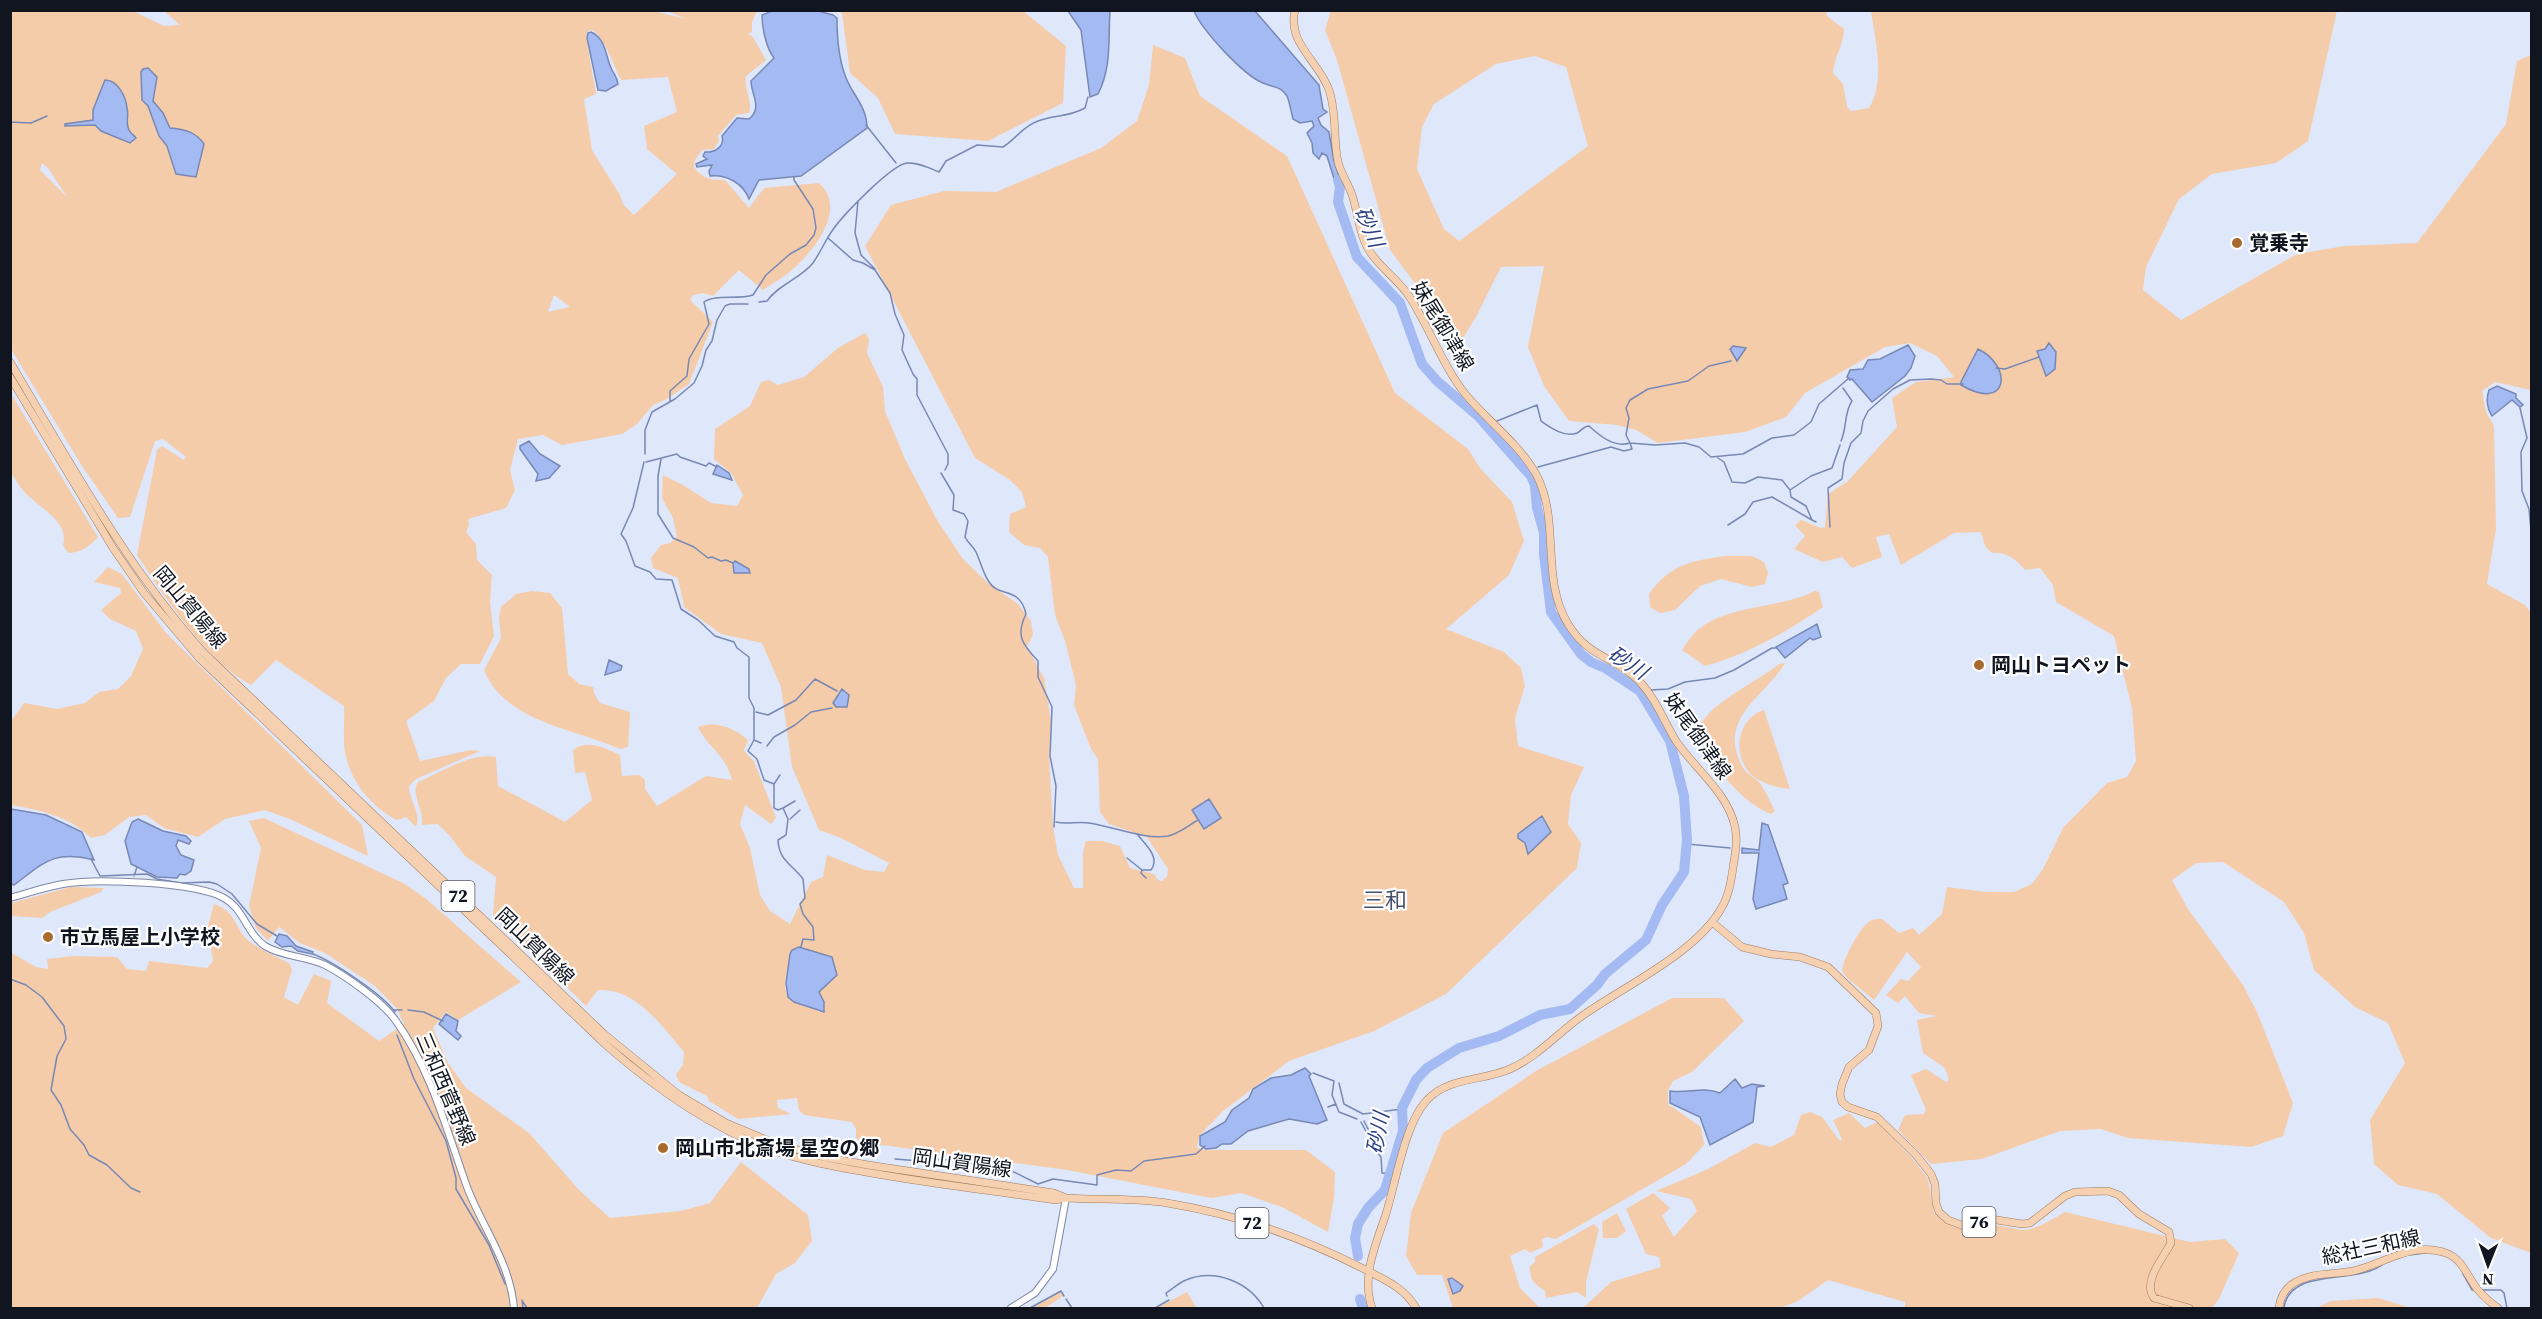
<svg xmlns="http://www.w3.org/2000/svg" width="2542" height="1319" viewBox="0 0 2542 1319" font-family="'Source Serif 4','Noto Sans JP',serif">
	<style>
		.green { fill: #f5ccaa; fill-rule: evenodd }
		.water { fill: #a4baf3; stroke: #7888b4; stroke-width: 1.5 }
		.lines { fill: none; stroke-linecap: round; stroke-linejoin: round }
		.stream { stroke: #7888b4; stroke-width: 1.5 }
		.river { stroke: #a4baf3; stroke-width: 10 }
		.secondary-casing { stroke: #7e88a5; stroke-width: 8 }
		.primary-casing { stroke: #a17c5e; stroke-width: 8 }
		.secondary { stroke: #fff; stroke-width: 6 }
		.primary { stroke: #f5d1b2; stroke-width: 7 }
		.poi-dot { fill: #a86b2f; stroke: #fff; stroke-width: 2 }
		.labels { text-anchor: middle; stroke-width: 4.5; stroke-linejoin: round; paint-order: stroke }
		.shield { fill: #fff; stroke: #585b63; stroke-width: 1.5 }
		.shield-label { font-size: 18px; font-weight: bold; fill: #111520 }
		.poi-label { font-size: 20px; font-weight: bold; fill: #111520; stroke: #fff; text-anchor: start }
		.street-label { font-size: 20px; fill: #111520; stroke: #fff }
		.water-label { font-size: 21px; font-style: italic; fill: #2e4185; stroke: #fff }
		.quarter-label { font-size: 22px; fill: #47506a; stroke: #fff }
	</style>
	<rect width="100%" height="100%" fill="#dfe7fa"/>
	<!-- green -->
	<path class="green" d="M649,10L686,19L667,11H757L752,22V32L748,34L753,37L766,60L746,76C744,92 753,100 749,113L736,115L718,136L719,141L714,149L702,150L695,160L694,167C703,179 710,180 725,180L749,208L764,188L819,183C847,208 816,249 794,268C785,277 773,283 763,290L739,270L713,296L703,293L693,295L690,300L713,322L689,384L667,399L653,405L637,424L622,434L562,445L543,435L518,439L510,470L515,490L506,508L468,519L469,525L466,532L476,544L477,560L492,575L490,602L494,636L480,664H461L446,678L434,701L406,721L420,761L471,750L480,751L416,779L409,786C409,801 422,813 416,827L406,817L397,820C373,808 353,785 346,757C342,742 345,722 344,706L276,660L251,685C207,662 164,596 137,555L157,450L162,446L184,460L186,457L163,439L155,441L130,517L118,518L82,466L11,349V11H133L164,26L180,25L164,11ZM593,30C606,40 613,65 621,80L668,77L677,112L644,126L647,149L677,174L634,215L623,204L620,195L592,150L584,99L596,94L586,37L588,31ZM42,163L48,168L67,197L40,170ZM554,295L569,306V307L548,312Z
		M1331,10L1826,11L1827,16L1844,29C1843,48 1835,54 1833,73L1843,84L1847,107L1851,111L1869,108C1886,81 1875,40 1871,11H2337L2308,141L2276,163L2212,174L2179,199L2146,267L2143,290L2181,320L2297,254L2344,246L2417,243L2506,124L2517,61L2531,55V390L2495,382L2482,391L2486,412L2494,426L2496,529L2487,584L2525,605L2531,613V1253L2491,1238L2437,1194L2398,1185L2374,1164L2370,1120L2405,1063L2388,1023L2355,1007L2314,970L2304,933L2284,902L2223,862L2196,863L2172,880L2188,909L2243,985L2257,1012L2293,1103L2283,1136L2251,1147L2128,1138L2101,1129L2060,1131L1982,1159L1931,1164L1898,1130L1905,1115L1924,1114L1926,1110L1911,1075L1926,1069L1946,1082L1949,1080L1945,1068L1923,1053L1917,1020L1937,1016L1919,1013L1905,996L1898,1003L1886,995L1901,979L1908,981L1921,967L1907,952L1874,1000L1847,978L1842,971C1843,959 1861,924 1872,920C1873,919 1881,919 1882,919L1899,933L1913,928L1919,935L1942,914L1947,887L1986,892H2014L2032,884L2043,869L2063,828L2107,783L2127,777L2136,761L2132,708L2114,636L2056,602L2053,585L2040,568L2025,570C2017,560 2005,551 1992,553L1985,546L1981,532L1954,533L1901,565L1889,534L1876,537L1882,557L1852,568L1842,557L1823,562L1794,549L1805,536L1795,525L1801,520L1821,528L1825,527L1828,494L1848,481L1897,427L1892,398L1916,382L1954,377L1937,356L1910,343L1885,347L1805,393L1786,417L1745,432L1658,443L1636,430L1617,425L1569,421L1544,386L1528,347L1544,266L1501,267L1476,317L1457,348L1432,313L1417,286L1390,250L1337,60L1325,30ZM1535,56L1566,67L1588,146L1459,241L1444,229L1417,169L1422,127L1434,104L1496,64Z
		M837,11H1023L1066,46L1063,103L988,141L895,134L878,98L850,73L842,13Z
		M1153,45L1185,58L1200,96L1287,156L1395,393L1468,449L1480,468L1512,502L1524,541L1509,575L1446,629L1504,652L1521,668L1525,686L1515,718L1518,746L1584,767L1571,795L1568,824L1581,843L1577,868L1446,994L1374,1031L1289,1061L1223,1111L1199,1136L1197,1148L1209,1150H1306L1335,1172L1334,1197L1328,1232L1282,1207L1241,1193L1211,1198L1067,1170L867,1143L856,1138V1129L852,1122L804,1115L799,1110L797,1098L777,1100L778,1108L791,1114L738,1119L709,1101L707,1096L679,1082L676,1074L683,1065L684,1052C661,1025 636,988 598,990L586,1006L493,915L496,877L465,856L450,836L438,824L422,825C424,808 410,795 418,782C440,773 471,752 496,757L498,786L565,822L592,800L585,772L575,773L573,750C589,739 604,748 620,755L622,776L640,775L645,780V789L657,806L706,776L732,780C723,750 710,751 698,727C715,720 735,728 748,740L744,751L754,761L776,818L771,824L745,805L740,824L750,848L760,895L770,911L790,924L811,882L823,877L827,855L865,870L884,872L889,863L841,838L819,830L792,767L781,687L762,643L721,634L684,607L678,578L653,568L651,558L661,545L670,543L677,537L673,518L662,498L663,475L683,485L711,503L737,506L743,495L731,473L714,459L715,429L750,406L761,382L769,380L778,385L804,377L838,348L865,333L869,339L867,353L883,387L885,411L905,459L937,520L963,559L989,584L1018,604L1031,621L1033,635L1027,647L1044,678L1051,722L1049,756L1053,827L1058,855L1074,888H1083V852L1086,841H1102L1120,846L1130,868L1154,874L1158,880L1162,881L1167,876L1168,869L1147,837L1109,824L1100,812L1098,759L1091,749L1074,705L1076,685L1065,641L1055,615L1048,557L1040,548L1024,545L1009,532L1010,514L1026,507L1022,492L1010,480L975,458L865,246L891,205L944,191L996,192L1101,148L1137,121L1149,85ZM1542,816L1551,832L1530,853L1527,852L1526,843L1518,834ZM794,949L837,975L819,990L825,1009L820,1012C813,1008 794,1004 790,999C779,989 789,961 794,949Z
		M10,392L98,537C89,547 82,552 68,553L63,545C69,524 45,511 31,498C24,493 18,484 13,476C7,468 10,406 10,392Z
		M1724,556H1752L1764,562L1768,573L1765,584L1752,587L1721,579L1700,586L1675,610L1660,613L1650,607L1649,594C1670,565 1690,561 1724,556Z
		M108,567L122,574L166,633L362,825L368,856L292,820L265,810L225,819L198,837L164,828L146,815L129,817L105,835L91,838C69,816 40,810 11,805V721L24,703L57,709L85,703L99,692L118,689L131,676L143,649L136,631L110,619L101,610L121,593L120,588L94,582Z
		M532,591L550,593L562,608L568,674L579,684L593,687L594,693L600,703L630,712L628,747L620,749C574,728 506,723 484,670L501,638L499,618L501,607L516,594Z
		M1815,591L1819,592L1823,607C1786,632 1749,654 1705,666L1682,650C1687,643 1693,633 1700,628C1732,604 1779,609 1815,591Z
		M1785,663C1764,698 1717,717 1742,766C1746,774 1753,776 1759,782C1765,789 1770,802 1775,811L1771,814C1738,801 1713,763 1695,734C1709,701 1752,686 1779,664Z
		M1764,710L1790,789C1778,788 1757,783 1748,771C1732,750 1739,718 1764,710Z
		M264,818L403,883L425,898L521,982L458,1020L446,1012L433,1028L448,1063L466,1088L529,1133L580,1191L610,1218L681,1211L710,1203L741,1162L808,1215L812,1241L795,1263L776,1274L757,1308H11L10,952L36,967L48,969L47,959L74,956L117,957L127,969L146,971L149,961L207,968L213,961L208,926L214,904C237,912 234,928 249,941C260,950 277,956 290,964L292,970L284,997L298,1005L314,974L331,981L327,1003L379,1041L404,1024L397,1009L375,986L325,953L300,943L279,927L268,941L256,928L249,906L261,848L249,821Z
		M71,887L104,888L101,892L50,912L42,918L11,916V903Z
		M1672,998H1724L1744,1021L1692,1072L1673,1081L1668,1090V1104L1701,1127L1704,1145L1686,1164L1556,1239L1546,1237L1542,1240L1543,1247L1530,1253L1525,1249L1510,1256L1520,1288L1540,1308H1453L1442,1275H1417L1406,1256L1411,1213L1443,1133L1536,1071Z
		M1810,1112L1822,1117L1840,1141L1842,1139L1833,1120L1849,1113L1865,1128L1877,1122L1912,1158L1928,1179L1934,1213C1962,1237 1958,1226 1989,1225C2000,1224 2011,1229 2022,1230C2037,1230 2052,1219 2065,1212L2190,1242L2225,1239L2239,1253L2219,1299L2212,1308H1905V1302L1828,1280L1798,1301L1780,1308H1583L1611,1282L1661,1267L1659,1257L1646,1254L1626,1209L1653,1193L1670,1208L1662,1216L1674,1237L1697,1211L1691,1199L1656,1191L1708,1169L1755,1143L1771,1147L1794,1135L1801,1115Z
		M1617,1213L1626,1231L1617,1238H1603L1602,1222Z
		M1594,1224L1599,1229L1586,1282V1298L1577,1292L1546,1298L1545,1291C1534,1284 1529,1279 1530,1266L1535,1262V1257Z
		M1060,1292L1063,1296L1045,1308H1032Z
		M1187,1292L1196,1307L1157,1308Z
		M2378,1298L2411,1308H2316L2331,1301Z"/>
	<!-- water -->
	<path class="water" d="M818,11L833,15L837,18C837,35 839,59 845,75C851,94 867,105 867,128L801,176L759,180L749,199C743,183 726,174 710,176L709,171L712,165L697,167L696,164L707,159L703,156L705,152C715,153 725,146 722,136L737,118L749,119C763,108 751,94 751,81L774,58C766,48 762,27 762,15L772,11Z
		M1068,11H1110C1108,40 1112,66 1098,94L1090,97L1081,30Z
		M1194,11H1255L1319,85L1323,109L1327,112L1318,118L1321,125L1329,132L1334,161L1343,188L1340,198L1327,156L1322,153L1319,159L1313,153L1312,143L1307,133L1314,126L1312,121L1300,123L1293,119C1291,112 1290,103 1287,96C1281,86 1272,87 1263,83C1243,75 1202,30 1194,11Z
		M591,32C607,39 605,57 612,70C615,76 617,77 618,84L606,91L598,90L587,38L588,33Z
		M148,68L157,77L153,101L163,113L170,128C184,129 196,132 204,144L196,177L176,174L167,146L159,136L148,106L142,100L141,72L143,69Z
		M105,80C118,80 126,97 127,108C129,115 126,121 128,127C129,133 133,134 136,138L130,143L101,131L95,125L65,126V124L93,120V110Z
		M2049,343L2056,352L2055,369L2046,376L2037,351L2045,349Z
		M1908,345L1915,356L1911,368L1905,376L1872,402L1852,379L1850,380L1847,377L1850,370L1863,369L1868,360L1880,359Z
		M1733,346L1746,348L1737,361L1730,349Z
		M1978,349C2013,366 2009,413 1961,385V382Z
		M2497,386L2516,394V398L2523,405L2520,407L2512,400L2492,416C2487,408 2486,399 2489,390Z
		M529,441L540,454L560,466L549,478L536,481L538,474L520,449V446Z
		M717,465L729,473L732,480L713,474Z
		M735,561L749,569L750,573H734L733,563Z
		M1817,624L1821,637L1813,640L1810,638L1785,658L1776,647Z
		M609,660L622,666L621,670L605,675Z
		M842,689L849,695L847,707H836L833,703Z
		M1209,799L1221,818L1204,829L1192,810Z
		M11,809L46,815L82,832L94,860C53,850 45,862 14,885L11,884Z
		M1542,816L1551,832L1528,854L1525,843L1518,838V834Z
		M138,819L163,831L186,836L191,841L189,844L178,840L176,846L181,855L194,860L191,871L185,875L180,874L177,878L157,877L131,864L125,841L132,822Z
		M1762,823L1768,825L1788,883L1783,885L1787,899L1756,909L1753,899L1759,853H1742V848L1759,850Z
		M279,934L287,936L296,946L313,952L312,954L298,951L291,946L282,947L275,942Z
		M799,947L832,957L837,975L819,992L824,1002V1012L794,1002L788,997L786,983L790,954L792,950Z
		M446,1014L458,1021L456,1031L461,1036L458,1040L439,1024Z
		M1305,1068L1311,1074L1309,1076L1327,1120L1317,1124L1289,1119L1248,1131L1231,1144H1222L1216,1148L1206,1149L1200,1145V1136L1225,1122L1232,1110L1249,1098L1253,1089L1271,1078L1291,1075Z
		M1735,1079L1742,1088L1752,1084L1765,1086L1757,1087L1753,1122L1710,1145L1700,1117L1670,1103V1091C1688,1094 1702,1086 1720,1093Z
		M1452,1278L1463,1286L1460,1291L1453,1294L1448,1279Z"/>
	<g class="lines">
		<!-- stream -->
		<path class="stream" d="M10,122L31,123L47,116
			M866,125L896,163
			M858,201L855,233L861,255L875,269
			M828,238L853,260L863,263L875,270L890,293L895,314L904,335L902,350L913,374L917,379V395L948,454V464L945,470
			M759,302L767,301C779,284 800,279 813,263C820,253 825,241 832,231C842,216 891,165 907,163C918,162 929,168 939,172L946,161L977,145L1003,147C1016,139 1023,126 1038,121C1055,115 1069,117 1085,108L1088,97
			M1996,368L2005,369L2039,357
			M670,401V391L687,376L689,359L709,324L704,302C715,294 738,300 753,295L766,275L790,254L806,245L814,235L816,228L813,209L794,180V177
			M2520,408L2527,438L2521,452L2522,491L2529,509L2532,542
			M1497,421L1537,405L1541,421C1551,428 1565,438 1577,433C1583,430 1583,426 1589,426C1600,436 1614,448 1630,443L1626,435L1629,418L1626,408L1630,400L1648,389L1688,381L1709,366L1731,361
			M1486,425L1488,424
			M1841,441C1847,428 1844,412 1852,401L1843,388
			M645,454V430L652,412L675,399L694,383L702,366L706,350L712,341L717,320L725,306L730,304H748
			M1718,458L1724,462L1732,482L1745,483L1758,477L1782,480L1790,490L1811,476L1832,468L1840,445
			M661,459L658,476V514L673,538L694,547L708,558L712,557L721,561L726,560L733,563
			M644,462L633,508L621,534L626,541L635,566L650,572L656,579L672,580L681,609L698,620L715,636L734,642L737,648L749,657V698L754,708V740L748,751L757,759L764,780L774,784V808L778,810L783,808L788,819L786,835L778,840C779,861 792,864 803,879L805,898L800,904L803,914L813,927L814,940L803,939L801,947
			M646,462L677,454L680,457L706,466L709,463L717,467
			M1538,467L1611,447L1624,451L1632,449L1630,443L1655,445L1685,443L1699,447L1711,457L1743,454L1772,438L1794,435L1811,422L1819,404L1849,378
			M1527,471L1529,470
			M941,473L954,495L953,510L964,514L968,521L965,537C968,543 973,546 976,552C981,563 983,573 989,582C999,598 1020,586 1026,614C1015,636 1023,645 1038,661V677L1052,707L1050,756L1056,786L1054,827
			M1790,490L1791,497L1806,506L1812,520L1816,522
			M1728,525L1745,514L1753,502L1772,497L1812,520
			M1830,527L1828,488L1842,479L1844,463L1851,443L1861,433L1863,421L1868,411L1893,389L1910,380L1931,379L1941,380L1947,384H1963
			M1651,690L1668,689L1685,682L1715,678L1734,670L1772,648H1777
			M1640,691H1642
			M756,712L768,715L796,700L815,679L837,691
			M754,740L761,743
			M767,746L774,737L795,725L811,712L832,708
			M774,784L780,775
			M783,808L795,801
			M790,819L800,810
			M1056,822C1067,825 1077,821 1089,823C1111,826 1145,840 1168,836C1178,834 1189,825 1198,820
			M1687,844L1730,848
			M1127,858L1142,870H1151C1161,857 1144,843 1137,834
			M91,859L100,876L147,874L157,879L181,883L209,882L217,884L232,894L257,924L277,936
			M1142,870L1141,873L1146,878
			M134,876L137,867
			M313,954C334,962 383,995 395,1012
			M10,979L26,985L42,997L64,1026L66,1039L57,1056L51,1090L61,1105L70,1129L84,1145L89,1155L107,1165L131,1188L140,1192
			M394,1010H402
			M408,1010L424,1012L443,1021
			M397,1035L414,1079L446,1141L456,1178V1189L489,1245L505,1284
			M1313,1073L1334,1081
			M1334,1081L1332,1095L1339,1112L1357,1119
			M1339,1083L1344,1104L1363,1114L1402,1109
			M1328,1107L1336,1104
			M1364,1121L1372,1137L1370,1139
			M1361,1122L1370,1139V1144L1381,1157L1382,1173L1391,1174
			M895,1159L932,1162L940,1159L1008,1169L1038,1184L1053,1179L1097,1185V1175L1116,1170L1131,1171L1144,1161L1196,1154L1205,1146
			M2409,1255L2425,1253
			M2463,1274L2472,1290H2475
			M2483,1290H2501L2504,1293L2507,1308
			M1167,1296L1166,1293C1172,1289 1179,1283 1186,1280C1215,1268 1249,1282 1264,1308
			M1066,1299L1072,1308
			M522,1300L523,1308
			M523,1302L527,1308
			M1030,1308L1061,1291L1064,1296
			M1155,1308L1169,1300
			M1361,1308L1362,1307
			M2284,1308C2289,1267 2355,1285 2382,1265"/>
		<!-- river -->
		<path class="river" d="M1338,180L1340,187L1338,202L1357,257L1400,303L1422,364L1437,381L1478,416L1531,476L1535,485L1537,508L1544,533V554L1551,612L1581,654L1591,662L1607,669L1640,691L1670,741L1684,796L1687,840L1684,872L1662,905L1646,940L1605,974L1597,985L1570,1009L1540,1015L1499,1036L1459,1048L1427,1068L1416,1080L1402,1108L1403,1131L1385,1190L1368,1208L1358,1224L1355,1238L1358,1256
			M1360,1299L1363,1308"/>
		<defs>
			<path id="secondary" d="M10,898C28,893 45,887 63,884C96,878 196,882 224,898C244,909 247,934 265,946C283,957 306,956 325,965C346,976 383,1002 396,1021C431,1070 447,1131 467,1187C483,1229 510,1262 514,1308
				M1011,1308L1035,1293L1053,1269L1066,1198"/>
			<path id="primary" d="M1295,10C1287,44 1319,61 1329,90C1337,113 1333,138 1338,162C1341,173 1347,182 1351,192C1358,210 1358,230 1367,247C1377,266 1397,278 1409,296C1430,328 1442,365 1466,395C1488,421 1519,444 1536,474C1561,520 1540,578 1568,624C1590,659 1612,655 1637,679C1654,695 1664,721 1676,741C1695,769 1728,793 1735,827C1738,841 1735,854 1733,868C1731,881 1729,895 1722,907C1697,953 1624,986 1582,1016C1558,1033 1537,1057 1510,1069C1483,1081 1448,1077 1427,1100C1405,1123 1396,1182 1386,1214C1376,1244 1361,1276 1372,1308
				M10,362C70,462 125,565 204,653L604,1034L679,1095L726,1123L774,1143L824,1157L868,1165L1054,1193L1066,1198
				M10,377L113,548L144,593L199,658L606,1045C655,1088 708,1126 769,1149C808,1163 849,1169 889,1176C944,1185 1000,1192 1055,1200L1066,1198C1100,1200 1134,1198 1167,1203C1235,1214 1301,1237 1362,1268C1383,1279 1404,1287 1416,1308
				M1712,922L1742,947L1771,954L1800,957L1828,967L1876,1013L1878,1026L1869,1050L1849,1067L1842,1084L1840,1094L1842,1102L1848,1107L1877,1117L1916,1155L1931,1174L1935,1184L1936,1203L1939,1212L1948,1220L1964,1226L1991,1219L2022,1224L2030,1223L2065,1196L2075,1192L2108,1191L2119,1195L2139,1214L2169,1232L2171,1243C2163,1258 2142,1282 2154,1298L2189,1308
				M2279,1308C2280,1299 2283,1291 2291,1285C2308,1272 2333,1275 2353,1271C2384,1264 2412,1241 2446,1253C2463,1259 2467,1277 2478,1290C2484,1297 2491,1303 2498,1308"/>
		</defs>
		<!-- secondary casing -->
		<use href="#secondary" class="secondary-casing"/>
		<!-- primary casing -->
		<use href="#primary" class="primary-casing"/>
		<!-- secondary -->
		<use href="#secondary" class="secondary"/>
		<!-- primary -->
		<use href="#primary" class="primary"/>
	</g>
	<!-- markers -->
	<g class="poi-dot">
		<circle cx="2237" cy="243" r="6"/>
		<circle cx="1979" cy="665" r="6"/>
		<circle cx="48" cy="937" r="6"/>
		<circle cx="663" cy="1148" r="6"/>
	</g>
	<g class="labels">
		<!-- shield labels -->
		<g class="shield">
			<rect x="441.5" y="881" width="33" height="30" rx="4.5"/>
			<rect x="1962.5" y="1207" width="33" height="30" rx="4.5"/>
			<rect x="1235.5" y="1208" width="33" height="30" rx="4.5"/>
		</g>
		<g class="shield-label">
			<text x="458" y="902">72</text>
			<text x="1979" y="1228">76</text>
			<text x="1252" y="1229">72</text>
		</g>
		<!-- poi labels -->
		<g class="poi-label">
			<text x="2249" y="250">覚乗寺</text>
			<text x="1991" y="672">岡山トヨペット</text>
			<text x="60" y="944">市立馬屋上小学校</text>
			<text x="675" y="1155">岡山市北斎場 星空の郷</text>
		</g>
		<!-- street labels -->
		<g class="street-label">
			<text transform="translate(1443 326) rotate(59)" y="7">妹尾御津線</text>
			<text transform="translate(190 607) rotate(50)" y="7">岡山賀陽線</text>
			<text transform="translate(1698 736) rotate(55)" y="7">妹尾御津線</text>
			<text transform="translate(535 946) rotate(44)" y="7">岡山賀陽線</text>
			<text transform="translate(446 1089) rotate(67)" y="7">三和西菅野線</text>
			<text transform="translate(962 1163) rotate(8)" y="7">岡山賀陽線</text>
			<text transform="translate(2371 1247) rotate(-12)" y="7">総社三和線</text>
		</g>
		<!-- water labels -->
		<g class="water-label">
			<text transform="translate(1369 227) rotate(67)" y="7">砂川</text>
			<text transform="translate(1628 663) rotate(33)" y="7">砂川</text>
			<text transform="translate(1378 1133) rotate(-80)" y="7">砂川</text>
		</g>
		<!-- quarter labels -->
		<g class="quarter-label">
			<text x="1385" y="908">三和</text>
		</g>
	</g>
	<!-- border -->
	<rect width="2542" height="1319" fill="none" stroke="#111520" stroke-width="24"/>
	<!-- north arrow -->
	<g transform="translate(2488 1265) rotate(181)" stroke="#ffffff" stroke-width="4.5" paint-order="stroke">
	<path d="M0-4.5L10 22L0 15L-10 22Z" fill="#111520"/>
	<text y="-9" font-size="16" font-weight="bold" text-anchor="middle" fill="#111520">N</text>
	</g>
</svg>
